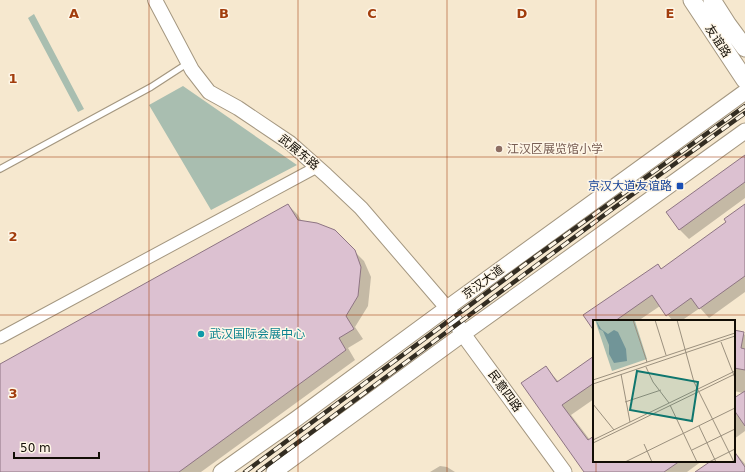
<svg xmlns="http://www.w3.org/2000/svg" width="745" height="472" viewBox="0 0 745 472" font-family="'DejaVu Sans','Noto Sans SC',sans-serif">
	<style>
		.green { fill: #a9beb0 }
		.shadow { fill: #0003 }
		.building { fill: #dcc1d1; stroke: #8e7583 }
		.lines { fill: none; stroke-linecap: round; stroke-linejoin: round }
		.service-casing { stroke: #a49780; stroke-width: 8 }
		.minor-casing { stroke: #a49780; stroke-width: 13 }
		.tertiary-casing { stroke: #a49780; stroke-width: 16 }
		.secondary-casing { stroke: #a49780; stroke-width: 17 }
		.primary-casing { stroke: #a49780; stroke-width: 19 }
		.service { stroke: #fff; stroke-width: 5.5 }
		.minor { stroke: #fff; stroke-width: 11 }
		.tertiary { stroke: #fff; stroke-width: 14 }
		.secondary { stroke: #fff; stroke-width: 15 }
		.primary { stroke: #fff; stroke-width: 17 }
		.rail-casing { stroke: #332d22; stroke-width: 4.5 }
		.rail { stroke: #fef6e7; stroke-width: 3; stroke-dasharray: 9; stroke-linecap: butt }
		.grid { fill: none; stroke: #a23d0d; stroke-width: 1; stroke-opacity: 0.55 }
		.education-dot { fill: #8d6e63; stroke: #fef6e7; stroke-width: 1.5 }
		.transit-dot { fill: #1a4fb4; stroke: #fef6e7; stroke-width: 1.5 }
		.culture-dot { fill: #0f9aa8; stroke: #fef6e7; stroke-width: 1.5 }
		.labels { text-anchor: middle; stroke-width: 3; stroke-linejoin: round; paint-order: stroke }
		.street-label { font-size: 12px; fill: #120d05; stroke: #fef6e7 }
		.education-label { font-size: 12px; fill: #785e54; stroke: #fef6e7; text-anchor: start }
		.transit-label { font-size: 12px; fill: #164399; stroke: #fef6e7; text-anchor: end }
		.culture-label { font-size: 12px; fill: #0d838f; stroke: #fef6e7; text-anchor: start }
		.inset-road { fill: none; stroke: #9b907e; stroke-width: 1 }
		.view { fill: #0f766e; fill-opacity: 0.15; stroke: #0f766e; stroke-width: 2 }
		.inset-edge { fill: none; stroke: #120d05; stroke-width: 2 }
		.grid-label { font-size: 13px; text-anchor: middle; font-weight: bold; fill: #a23d0d; stroke: #fef6e7; stroke-width: 3; stroke-linejoin: round; paint-order: stroke }
	</style>
	<rect width="100%" height="100%" fill="#f6e8cf"/>
	<!-- green -->
	<path class="green" d="M34,14L84,109L78,112L28,18Z
		M183,86L297,165L211,210L149,105Z"/>
	<!-- shadow -->
	<path class="shadow" d="M745,156V198L689,239L679,229Z
		M288,205L298,215L302,222L334,231L364,261L371,277L368,306L355,327L363,339L348,348L355,360L201,472H0V365Z
		M745,206V292L709,318L700,308L681,321H673L660,306L638,321H594V329L585,316L658,265L662,269L727,222Z
		M734,331L743,333L745,335V431L734,439V399L743,393L734,391Z
		M594,357V399L571,415L590,440L594,437V461H702L687,472H585L546,368L559,382Z
		M734,451L745,464V472H697L712,461H734Z
		M440,466L447,467L455,472H430Z"/>
	<!-- building -->
	<path class="building" d="M745,155V182L679,230L666,212Z
		M288,204L298,220L317,223L335,230L355,250L361,267L358,296L346,316L354,329L339,338L346,350L179,472H0V364Z
		M745,204V276L699,309L691,298L666,316L652,295L615,321H594V331L583,315L658,264L661,269L726,222L724,219Z
		M734,330L744,332L741,348L745,349V370L734,368Z
		M594,356V383L562,405L588,440L594,436V461H680L664,472H584L521,383L546,366L557,382Z
		M745,391V426L734,410V398Z
		M734,451L745,467V472H695L711,461H734Z"/>
	<g class="lines">
		<defs>
			<path id="service" d="M0,169L151,87L188,63"/>
			<path id="minor" d="M0,338L317,167"/>
			<path id="tertiary" d="M155,0L192,70L209,92L238,108L290,143L326,175L361,208L447,308"/>
			<path id="secondary" d="M447,308L463,334L564,472
				M221,472L296,419L447,308L745,92
				M274,472L463,334L745,131"/>
			<path id="primary" d="M692,0L745,80
				M712,0L728,25L745,48"/>
		</defs>
		<!-- service casing -->
		<use href="#service" class="service-casing"/>
		<!-- minor casing -->
		<use href="#minor" class="minor-casing"/>
		<!-- tertiary casing -->
		<use href="#tertiary" class="tertiary-casing"/>
		<!-- secondary casing -->
		<use href="#secondary" class="secondary-casing"/>
		<!-- primary casing -->
		<use href="#primary" class="primary-casing"/>
		<!-- service -->
		<use href="#service" class="service"/>
		<!-- minor -->
		<use href="#minor" class="minor"/>
		<!-- tertiary -->
		<use href="#tertiary" class="tertiary"/>
		<!-- secondary -->
		<use href="#secondary" class="secondary"/>
		<!-- primary -->
		<use href="#primary" class="primary"/>
		<defs>
			<path id="rail" d="M245,472L528,262L745,106
				M258,472L611,210L745,113"/>
		</defs>
		<!-- rail casing -->
		<use href="#rail" class="rail-casing"/>
		<!-- rail -->
		<use href="#rail" class="rail"/>
	</g>
	<!-- grid -->
	<path class="grid" d="M149,0V472M298,0V472M447,0V472M596,0V321M0,157H745M0,315H745M596,461V472"/>
	<!-- markers -->
	<circle class="education-dot" cx="499" cy="149" r="4"/>
	<rect class="transit-dot" x="676" y="182" width="8" height="8" rx="2"/>
	<circle class="culture-dot" cx="201" cy="334" r="4"/>
	<g class="labels">
		<!-- street labels -->
		<g class="street-label">
			<text transform="translate(718 41) rotate(57)" y="4">友谊路</text>
			<text transform="translate(299 152) rotate(39)" y="4">武展东路</text>
			<text transform="translate(483 282) rotate(-36)" y="4">京汉大道</text>
			<text transform="translate(505 391) rotate(54)" y="4">民意四路</text>
		</g>
		<!-- education labels -->
		<g class="education-label">
			<text x="507" y="153">江汉区展览馆小学</text>
		</g>
		<!-- transit labels -->
		<g class="transit-label">
			<text x="672" y="190">京汉大道友谊路</text>
		</g>
		<!-- culture labels -->
		<g class="culture-label">
			<text x="209" y="338">武汉国际会展中心</text>
		</g>
	</g>
	<!-- overview -->
	<g transform="translate(593 320)">
		<rect width="142" height="142" fill="#f6e8cf"/>
		<path d="M2,0H44L42,1L54,39L19,51Z" fill="#a9beb0"/>
		<path d="M3,0L8,9L15,14L21,10L25,12L33,29L34,41L21,43L16,34V25L10,11L6,9Z" fill="#719598"/>
		<path class="inset-road" d="M40,0L54,42M62,0L73,35M84,0L101,62L141,142M128,22L142,58M53,47L60,62L76,83M28,54L37,102M0,60L142,13M0,64L142,16M32,82L68,70M0,84L21,110M77,85L104,142M106,106L123,142M0,120L142,51M0,123L142,54M51,124L59,142M99,130L142,109M32,142L142,88M116,142L142,129"/>
		<path class="view" d="M44,51L105,62L99,101L37,90Z"/>
		<rect width="142" height="142" class="inset-edge"/>
	</g>
	<g class="grid-label">
		<text x="74" y="18">A</text>
		<text x="224" y="18">B</text>
		<text x="372" y="18">C</text>
		<text x="522" y="18">D</text>
		<text x="670" y="18">E</text>
		<text x="13" y="83">1</text>
		<text x="13" y="241">2</text>
		<text x="13" y="398">3</text>
	</g>
	<!-- scale -->
	<path d="M14 452v6h85v-6" fill="none" stroke="#120d05" stroke-width="2"/>
	<text x="20" y="452" font-size="12" fill="#120d05" stroke="#fef6e7" stroke-width="3" paint-order="stroke">50 m</text>
</svg>
